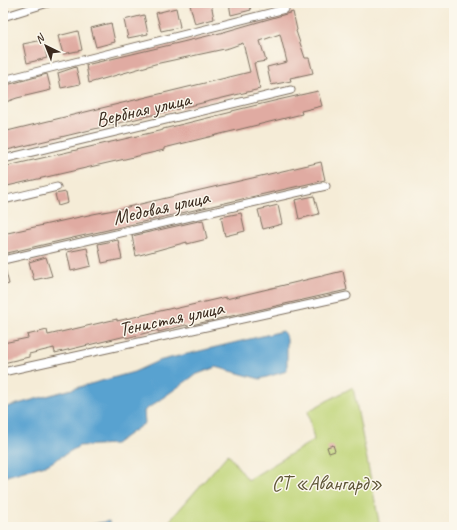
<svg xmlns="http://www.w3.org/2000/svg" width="457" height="530" viewBox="0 0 457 530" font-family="Caveat,sans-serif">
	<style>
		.green { fill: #bfd477; stroke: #7d7f4a }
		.water { fill: #58a2d0; stroke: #4a6677 }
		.building { fill: #e0aba2 }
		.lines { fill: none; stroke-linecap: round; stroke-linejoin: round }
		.minor-casing { stroke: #7c6e5f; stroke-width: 9 }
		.minor { stroke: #fff; stroke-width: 7 }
		.labels { text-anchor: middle; stroke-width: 3; stroke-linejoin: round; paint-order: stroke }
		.street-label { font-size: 20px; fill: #3b2a1e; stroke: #fbf7ec }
		.park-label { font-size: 20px; fill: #5c5434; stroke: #fbf7ec }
	</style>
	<rect width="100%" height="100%" fill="#fbf7ec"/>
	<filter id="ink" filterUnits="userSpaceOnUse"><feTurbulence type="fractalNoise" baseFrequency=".025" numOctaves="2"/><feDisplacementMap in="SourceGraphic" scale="8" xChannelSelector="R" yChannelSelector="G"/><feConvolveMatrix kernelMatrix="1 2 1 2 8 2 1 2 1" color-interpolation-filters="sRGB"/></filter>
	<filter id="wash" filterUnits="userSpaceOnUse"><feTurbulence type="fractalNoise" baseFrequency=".012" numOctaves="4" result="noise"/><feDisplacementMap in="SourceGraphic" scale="16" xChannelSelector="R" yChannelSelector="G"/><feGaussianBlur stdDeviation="0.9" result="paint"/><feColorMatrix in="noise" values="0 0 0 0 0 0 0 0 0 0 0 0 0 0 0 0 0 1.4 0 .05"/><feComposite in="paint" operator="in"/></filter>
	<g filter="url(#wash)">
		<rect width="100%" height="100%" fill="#f5ecd7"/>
		<!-- green -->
		<path class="green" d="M353,387L380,527H164L228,454L248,480L314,440L308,411Z"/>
		<!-- water -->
		<path class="water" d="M283,331L287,339V371L260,379L216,367L195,375L144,411L145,423L115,444L79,446L49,464L3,477V408L134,372L158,361Z
			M109,521L111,527H79Z"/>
		<g id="blocks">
			<!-- building -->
			<path class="building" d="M200,3H211L214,19L195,24L190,5Z
				M229,3H249L251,10L231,15Z
				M176,8L180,27L161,31L156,13Z
				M293,12L297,30L296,31L305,58H309L313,73L290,78L291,81L271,85L267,67L287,62L280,34L260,41L266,61L254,63L260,89L3,151V132L250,72L243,43L229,48L155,64L89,83L86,65L220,33Z
				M144,15L148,34L128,38L124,20Z
				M111,23L115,42L96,47L91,28Z
				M78,31L82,50L63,54L58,36Z
				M43,40L47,58L27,63L23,44Z
				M76,67L80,84L61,88L58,73Z
				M47,74L51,90L17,98L3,103V86Z
				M318,91L322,106L301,111L302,114L164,148V150L3,187V167L163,130V129L232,112V111L278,100Z
				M321,162L325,180L3,254V234L93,214L119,209Z
				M66,192L68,203L58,206L55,194Z
				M314,196L319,214L299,219L295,200Z
				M278,205L282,224L263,229L258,210Z
				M241,213L245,231L225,236L221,217Z
				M203,220L207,239L187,244V242L136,256L132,236Z
				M118,240L122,259L102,263L98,244Z
				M87,248L91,266L71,271L67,252Z
				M46,257L52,276L34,280L29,262Z
				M3,268H5L9,284L3,286Z
				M343,271L347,290L187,326L186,325L158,332V330L126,338V336L55,353L54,348L29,354V357L3,363V343L28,338L27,335L47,330L48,335L117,319V321L173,308L174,309L226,297V299Z
				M333,445L335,451L329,453L327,447Z"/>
		</g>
	</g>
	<g filter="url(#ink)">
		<use href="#blocks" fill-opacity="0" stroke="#7c6e5f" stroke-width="1"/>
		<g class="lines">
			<defs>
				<path id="minor" d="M3,17L48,3
					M3,80L285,9
					M3,159L291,90
					M3,200L57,187
					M3,260L326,186
					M3,372L347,296"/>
			</defs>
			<!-- minor casing -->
			<use href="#minor" class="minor-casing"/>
			<!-- minor -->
			<use href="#minor" class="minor"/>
		</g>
	</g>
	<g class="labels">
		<!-- street labels -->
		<g class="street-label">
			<text transform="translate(143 109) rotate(-13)" y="7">Вербная улица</text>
			<text transform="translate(161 207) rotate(-13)" y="7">Медовая улица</text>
			<text transform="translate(171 318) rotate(-12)" y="7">Тенистая улица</text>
		</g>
		<!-- park labels -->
		<g class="park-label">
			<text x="327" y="490">СТ «Авангард»</text>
		</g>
	</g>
	<!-- margin -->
	<rect width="457" height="530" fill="none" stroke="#fbf7ec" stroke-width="16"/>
	<!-- north arrow -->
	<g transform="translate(46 46) rotate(317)" stroke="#fbf7ec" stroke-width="3" paint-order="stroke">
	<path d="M0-3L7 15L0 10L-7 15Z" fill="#3b2a1e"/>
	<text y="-6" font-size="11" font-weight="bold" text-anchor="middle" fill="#3b2a1e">N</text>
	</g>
</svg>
